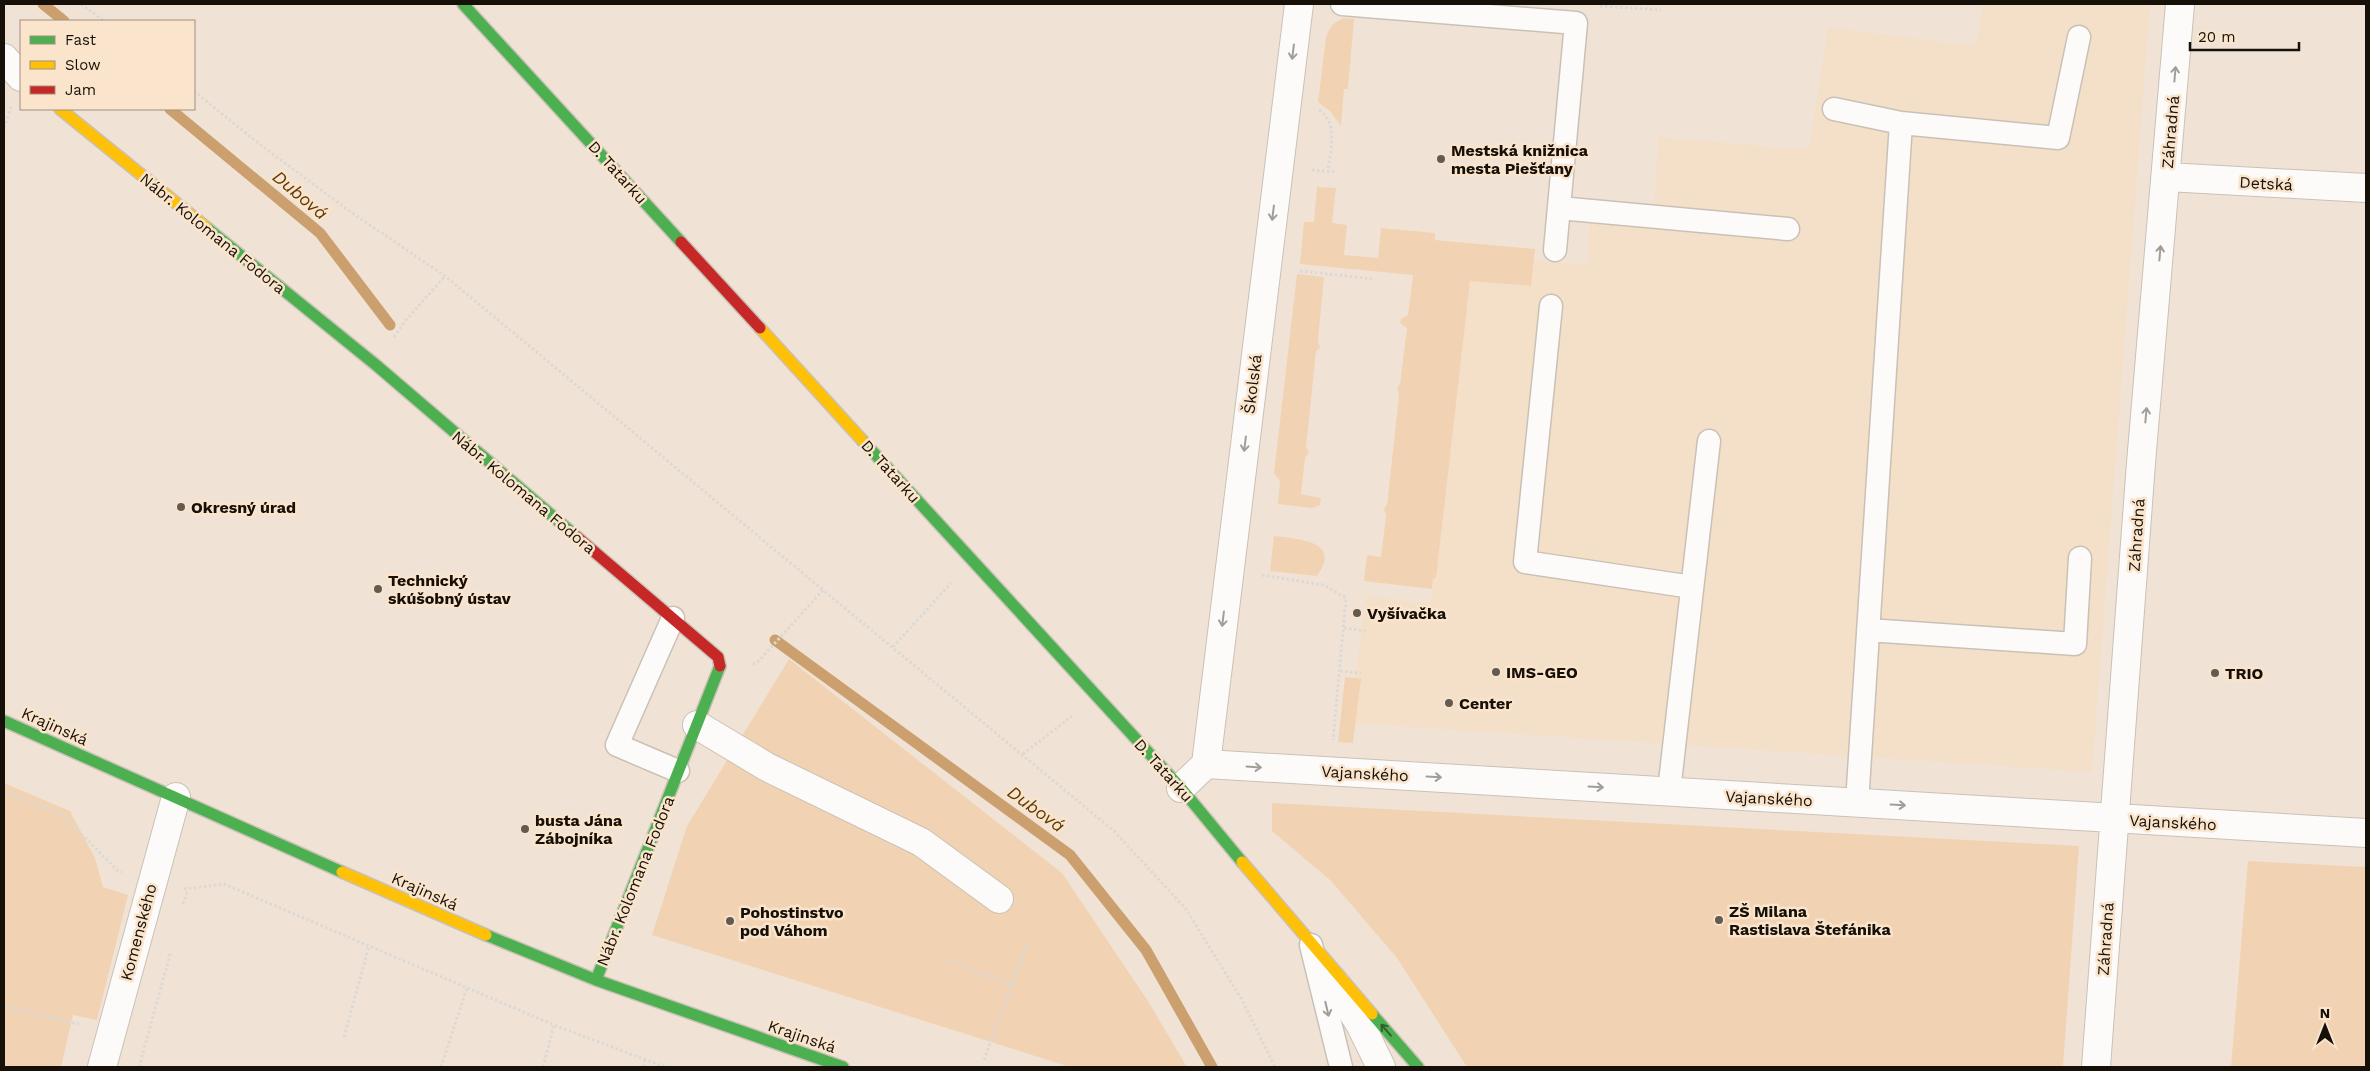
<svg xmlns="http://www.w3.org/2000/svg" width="2370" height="1071" viewBox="0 0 2370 1071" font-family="'Work Sans',sans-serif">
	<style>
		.built { fill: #f4dfc9 }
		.green { fill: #f1d3b3 }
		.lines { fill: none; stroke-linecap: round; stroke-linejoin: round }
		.stream { stroke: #cba06e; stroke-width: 11 }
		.lane-casing { stroke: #cac1b6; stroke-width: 25 }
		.street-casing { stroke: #cac1b6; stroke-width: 30 }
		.fast-casing { stroke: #cac1b6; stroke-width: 14 }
		.slow-casing { stroke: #cac1b6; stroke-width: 14 }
		.jam-casing { stroke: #cac1b6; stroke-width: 14 }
		.path { stroke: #dcd9d5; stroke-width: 3; stroke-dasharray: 2.5 2.5; stroke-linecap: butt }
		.lane { stroke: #fdfbf9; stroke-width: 22 }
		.street { stroke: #fdfbf9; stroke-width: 28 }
		.fast { stroke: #4caf50; stroke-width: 11 }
		.slow { stroke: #ffc107; stroke-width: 11 }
		.jam { stroke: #c62828; stroke-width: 11 }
		.oneway { stroke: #a19d99 }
		.oneway2 { stroke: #32602c }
		.poi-dot { fill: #635a50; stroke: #fae4cc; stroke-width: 2 }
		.labels { text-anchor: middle; stroke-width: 5; stroke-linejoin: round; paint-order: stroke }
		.street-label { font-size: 16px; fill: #171008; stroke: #fae4cc }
		.poi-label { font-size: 16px; font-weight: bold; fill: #171008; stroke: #fae4cc; text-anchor: start }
		.water-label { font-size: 18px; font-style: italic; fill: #5f3a03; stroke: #fae4cc }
	</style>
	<rect width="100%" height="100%" fill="#f0e3d6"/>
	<!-- built -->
	<path class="built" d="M1983,4H2150L2092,772L1349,723L1366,596L1430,604L1470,280L1531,286L1534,261L1587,264L1591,200L1654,204L1659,137L1809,150L1828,27L1976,46Z"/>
	<!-- green -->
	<path class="green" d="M1344,18L1354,19L1348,89H1344L1341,126L1330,111L1318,102L1326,37C1330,26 1334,22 1344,18Z
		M1317,187L1336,188L1332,223L1347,225L1344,255L1378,258L1381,228L1435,233V240L1535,249L1531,286L1470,281L1436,578L1433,579L1432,589L1364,581L1367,555L1381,557L1386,516L1384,509L1387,505L1399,396L1397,388L1400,384L1407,328L1400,323L1401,319L1408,315L1413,275L1300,264L1304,222H1314Z
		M1297,274L1324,277L1318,340L1320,348L1316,351L1306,448L1309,452L1305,458L1301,494L1321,498L1320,505L1312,508L1278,504L1280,481L1274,473Z
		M1274,536C1297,539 1343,540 1317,576L1270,571Z
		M789,659L1062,873L1148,1001L1187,1067H1070L652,935L687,826Z
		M1345,677L1361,679L1353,743L1338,742Z
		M4,783L70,811L95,858L103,887L128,895L97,1020L73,1015L61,1067H4Z
		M1272,803L2079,846L2063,1067H1467L1397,958L1331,881L1272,831Z
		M2248,861L2366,867V1067H2231Z"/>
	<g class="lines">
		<!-- stream -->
		<path class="stream" d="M43,4L64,21
			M170,109L320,233L390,325
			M775,640L1070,855L1146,950L1212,1067"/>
		<defs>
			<path id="lane" d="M1342,4L1576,23L1555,250
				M1834,109L1901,123L2058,138L2079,37
				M1559,208L1788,229
				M1551,306L1525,562L1692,587
				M673,618L617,745L678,771
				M1868,630L2075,644L2080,558
				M1669,791L1709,441
				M1857,803L1901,123
				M1311,945L1341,1067"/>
			<path id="street" d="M4,58L21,77
				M2167,177L2366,188
				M697,725L767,767L921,842L999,899
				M1206,764L1299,4
				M1181,788L1206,764L2366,833
				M1336,985L1361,1026L1381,1067
				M102,1067L176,797
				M2096,1067L2141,463L2180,4"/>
			<path id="fast" d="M463,4L681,242
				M207,228L376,365L577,537
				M862,440L1181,788L1242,862
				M4,721L342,872
				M486,935L596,980L843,1067
				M596,980L720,666
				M1372,1014L1418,1067"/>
			<path id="slow" d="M60,109L207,228
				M760,328L862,440
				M1242,862L1372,1014
				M342,872L486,935"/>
			<path id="jam" d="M681,242L760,328
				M577,537L718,657L720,666"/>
		</defs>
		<!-- lane casing -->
		<use href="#lane" class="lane-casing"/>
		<!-- street casing -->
		<use href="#street" class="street-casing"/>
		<!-- fast casing -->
		<use href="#fast" class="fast-casing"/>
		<!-- slow casing -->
		<use href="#slow" class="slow-casing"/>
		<!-- jam casing -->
		<use href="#jam" class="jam-casing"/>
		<!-- path -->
		<path class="path" d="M81,4L104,21
			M1600,6L1661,10
			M194,91L258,143L348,210L445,276L823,590
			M1319,110C1339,122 1330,152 1328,171
			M4,128L11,107
			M1312,170L1336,172
			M1300,271L1374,279
			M394,337L406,320L445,276
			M1262,575L1324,585L1346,598L1333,740
			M1344,628L1366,631
			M893,647L951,583
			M753,664L757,663L823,590L1114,831L1186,909L1242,1000L1275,1067
			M1340,671L1361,673
			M1023,754L1072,716
			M4,791L63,815L118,871L122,872
			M184,889L224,884L554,1025L665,1067
			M183,904L188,890
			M947,960L1012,985
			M4,1006L79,1024
			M344,1037L369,946
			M984,1060L1027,944
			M139,1067L171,951
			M441,1067L467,988
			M543,1067L554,1025
			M643,1067L645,1059"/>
		<!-- lane -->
		<use href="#lane" class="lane"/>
		<!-- street -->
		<use href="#street" class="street"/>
		<!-- fast -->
		<use href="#fast" class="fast"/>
		<!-- slow -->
		<use href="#slow" class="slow"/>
		<!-- jam -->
		<use href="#jam" class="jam"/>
	</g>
	<!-- one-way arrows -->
	<defs><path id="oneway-shaft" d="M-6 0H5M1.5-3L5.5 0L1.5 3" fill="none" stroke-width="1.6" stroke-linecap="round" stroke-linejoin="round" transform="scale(1.25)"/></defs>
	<g class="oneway">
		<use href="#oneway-shaft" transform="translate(1293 52) rotate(97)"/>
		<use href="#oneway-shaft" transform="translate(2175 74) rotate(-85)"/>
		<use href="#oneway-shaft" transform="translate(1273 213) rotate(97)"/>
		<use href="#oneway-shaft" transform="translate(2160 253) rotate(-85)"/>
		<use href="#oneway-shaft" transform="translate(2146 415) rotate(-85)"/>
		<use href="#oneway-shaft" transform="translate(1245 444) rotate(97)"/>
		<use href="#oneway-shaft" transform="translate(1223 619) rotate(97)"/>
		<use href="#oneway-shaft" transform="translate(1254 767) rotate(4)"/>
		<use href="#oneway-shaft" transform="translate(1434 777) rotate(3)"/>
		<use href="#oneway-shaft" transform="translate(1596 787) rotate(3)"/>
		<use href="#oneway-shaft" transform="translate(1898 805) rotate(3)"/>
		<use href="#oneway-shaft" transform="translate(1327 1009) rotate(77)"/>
	</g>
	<use class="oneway2" href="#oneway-shaft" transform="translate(1386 1030) rotate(-131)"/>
	<!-- markers -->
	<g class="poi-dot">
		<circle cx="1441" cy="159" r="5"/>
		<circle cx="181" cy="507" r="5"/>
		<circle cx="378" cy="589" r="5"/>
		<circle cx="1357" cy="613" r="5"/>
		<circle cx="1496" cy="672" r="5"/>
		<circle cx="2215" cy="673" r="5"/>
		<circle cx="1449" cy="703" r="5"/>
		<circle cx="525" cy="829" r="5"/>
		<circle cx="1719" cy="920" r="5"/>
		<circle cx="730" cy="921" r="5"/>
	</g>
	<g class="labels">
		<!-- street labels -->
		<g class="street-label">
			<text transform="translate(2170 132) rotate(-85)" y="6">Záhradná</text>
			<text transform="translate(618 172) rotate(48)" y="6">D. Tatarku</text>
			<text transform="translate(2266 183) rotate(3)" y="6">Detská</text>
			<text transform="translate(213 233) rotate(39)" y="6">Nábr. Kolomana Fodora</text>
			<text transform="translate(1252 384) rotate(-83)" y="6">Školská</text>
			<text transform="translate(891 471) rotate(48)" y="6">D. Tatarku</text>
			<text transform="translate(524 492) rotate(40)" y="6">Nábr. Kolomana Fodora</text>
			<text transform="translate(2136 535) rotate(-86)" y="6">Záhradná</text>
			<text transform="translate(55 726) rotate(24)" y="6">Krajinská</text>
			<text transform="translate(1164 770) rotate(48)" y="6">D. Tatarku</text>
			<text transform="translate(1365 773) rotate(3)" y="6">Vajanského</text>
			<text transform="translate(1769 798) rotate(3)" y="6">Vajanského</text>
			<text transform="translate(2173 822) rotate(3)" y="6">Vajanského</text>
			<text transform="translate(635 881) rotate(-68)" y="6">Nábr. Kolomana Fodora</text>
			<text transform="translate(425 891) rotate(24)" y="6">Krajinská</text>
			<text transform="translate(138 932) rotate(-75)" y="6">Komenského</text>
			<text transform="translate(2105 939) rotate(-86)" y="6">Záhradná</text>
			<text transform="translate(802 1036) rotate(19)" y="6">Krajinská</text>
		</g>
		<!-- poi labels -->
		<g class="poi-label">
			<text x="1451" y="156">Mestská knižnica<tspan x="1451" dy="18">mesta Piešťany</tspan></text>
			<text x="191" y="513">Okresný úrad</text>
			<text x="388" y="586">Technický<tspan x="388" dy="18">skúšobný ústav</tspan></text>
			<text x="1367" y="619">Vyšívačka</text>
			<text x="1506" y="678">IMS-GEO</text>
			<text x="2225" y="679">TRIO</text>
			<text x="1459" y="709">Center</text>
			<text x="535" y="826">busta Jána<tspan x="535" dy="18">Zábojníka</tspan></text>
			<text x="1729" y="917">ZŠ Milana<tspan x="1729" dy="18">Rastislava Štefánika</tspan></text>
			<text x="740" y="918">Pohostinstvo<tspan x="740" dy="18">pod Váhom</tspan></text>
		</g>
		<!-- water labels -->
		<g class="water-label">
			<text transform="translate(300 195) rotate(40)" y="6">Dubová</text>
			<text transform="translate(1036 809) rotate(36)" y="6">Dubová</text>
		</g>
	</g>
	<!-- border -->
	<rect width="2370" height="1071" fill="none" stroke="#171008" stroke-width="10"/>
	<!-- legend -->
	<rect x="20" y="20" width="175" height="90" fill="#fae4cc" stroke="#9f8f7e"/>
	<rect x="30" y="36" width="25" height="8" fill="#4caf50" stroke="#9f8f7e"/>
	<text x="65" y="45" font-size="15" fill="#171008">Fast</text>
	<rect x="30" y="61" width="25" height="8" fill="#ffc107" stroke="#9f8f7e"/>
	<text x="65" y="70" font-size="15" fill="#171008">Slow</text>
	<rect x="30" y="86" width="25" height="8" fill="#c62828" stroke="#9f8f7e"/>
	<text x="65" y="95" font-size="15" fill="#171008">Jam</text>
	<!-- north arrow -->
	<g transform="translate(2325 1026)" stroke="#fae4cc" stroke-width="4" paint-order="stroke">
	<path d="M0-4L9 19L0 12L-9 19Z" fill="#171008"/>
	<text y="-8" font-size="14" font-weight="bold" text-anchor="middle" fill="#171008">N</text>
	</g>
	<!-- scale -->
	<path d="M2190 42v8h109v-8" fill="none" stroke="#171008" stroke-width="2.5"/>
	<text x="2198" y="42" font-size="15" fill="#171008" stroke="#fae4cc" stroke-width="4" paint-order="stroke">20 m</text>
</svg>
